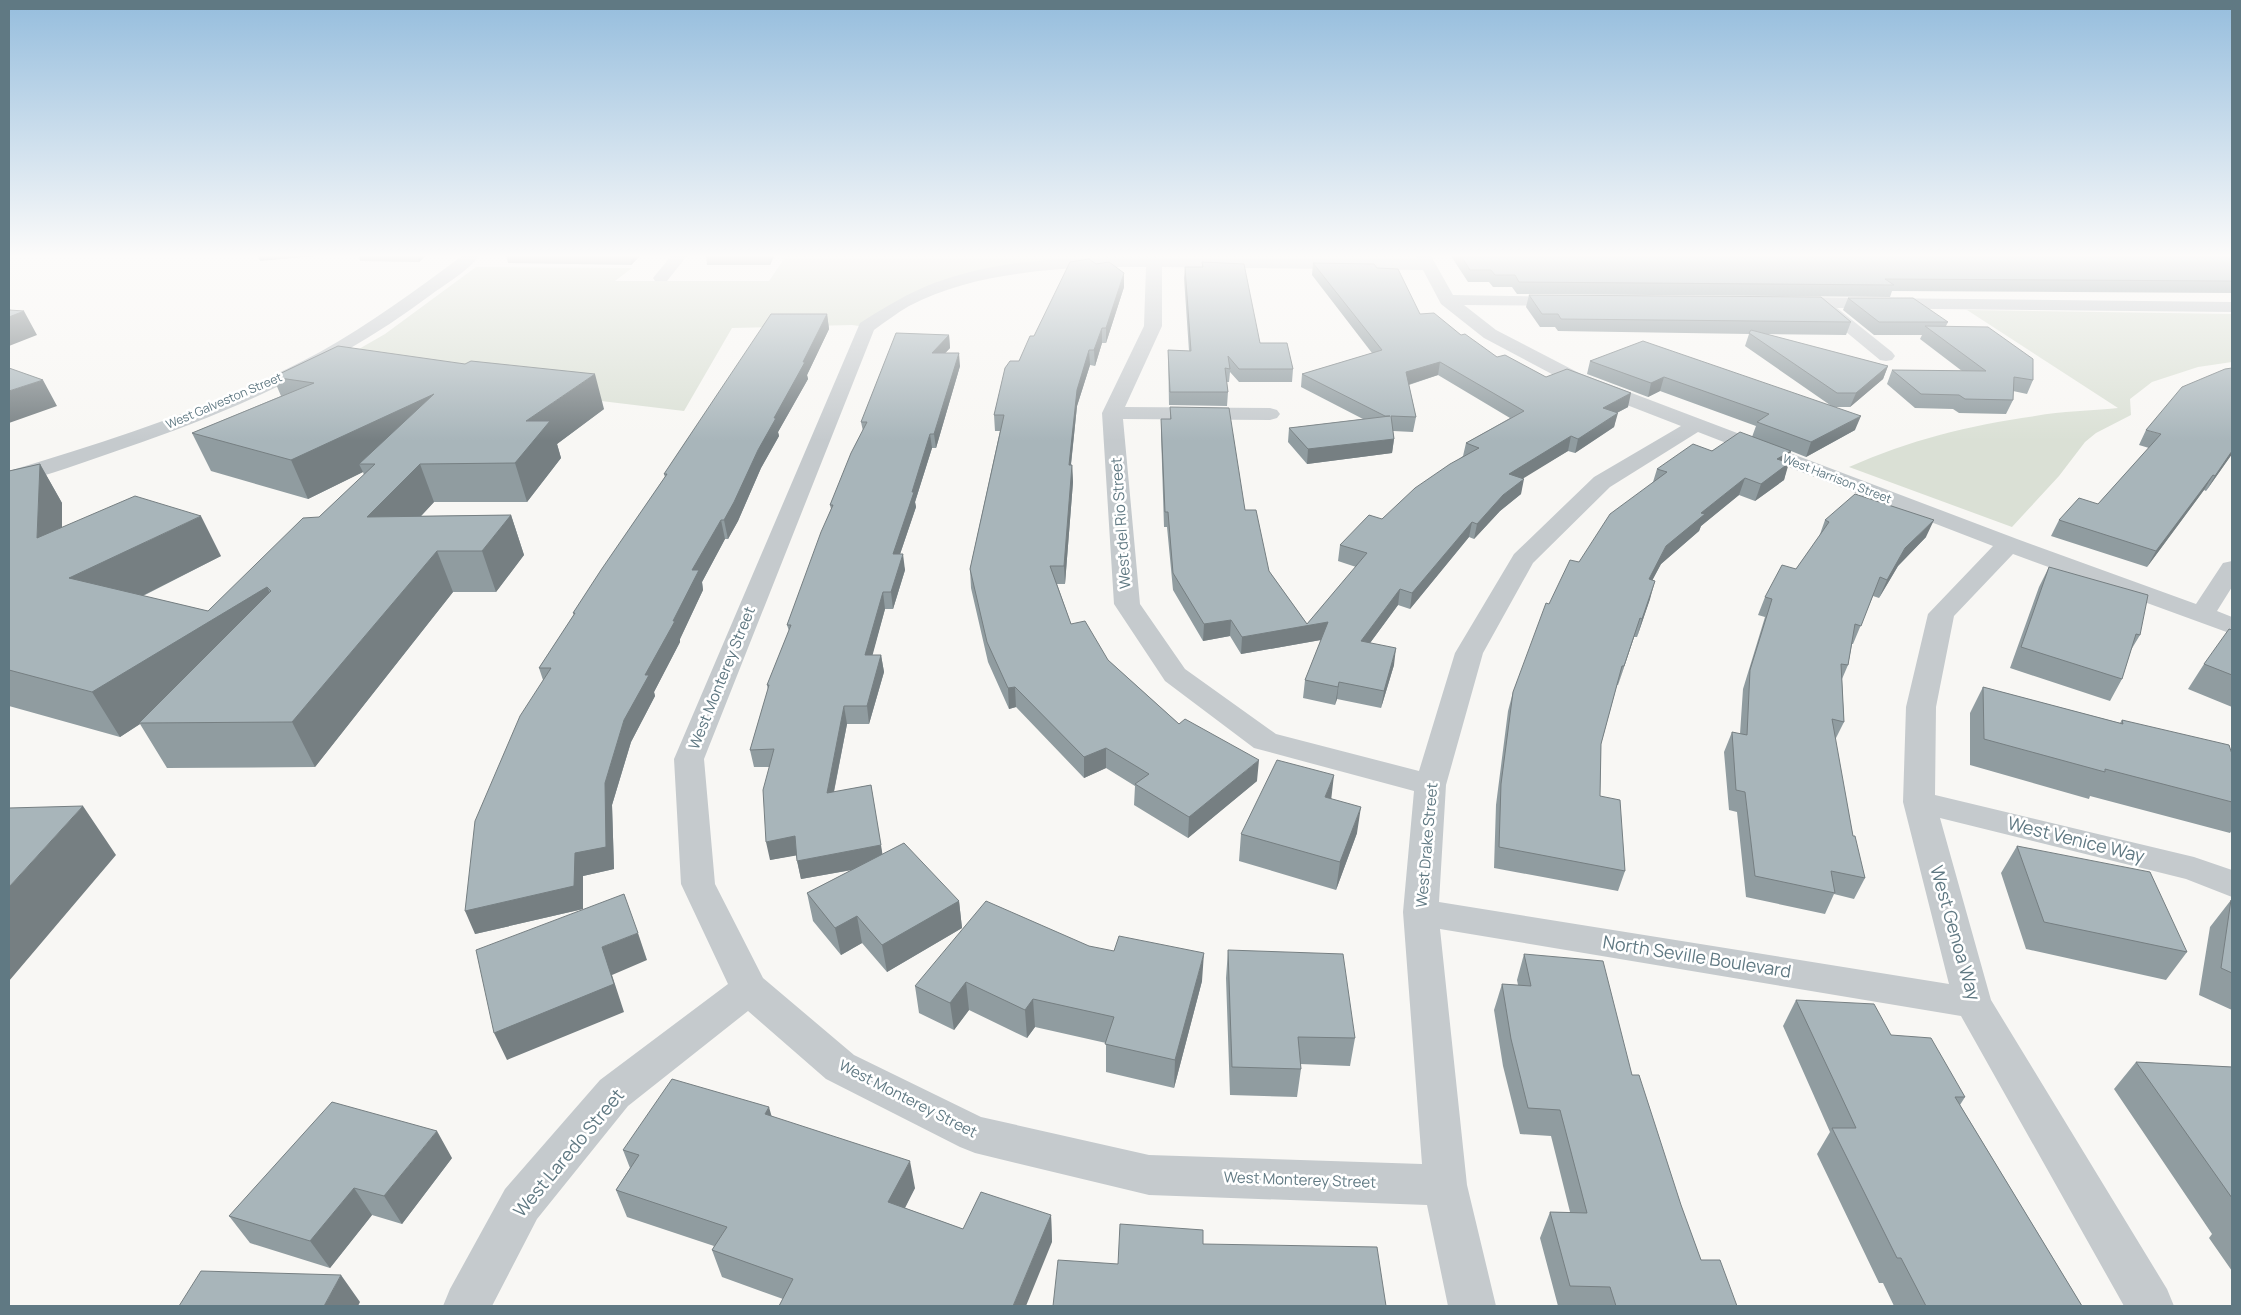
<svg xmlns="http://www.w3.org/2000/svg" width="2241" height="1315" viewBox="0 0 2241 1315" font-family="Manrope,sans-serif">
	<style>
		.green { fill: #dae0d5 }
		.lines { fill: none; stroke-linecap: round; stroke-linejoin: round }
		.minor { fill: #c5cacd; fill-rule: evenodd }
		.wall { fill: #909ca0 }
		.shaded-wall { fill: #767f82 }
		.building { fill: #a8b5ba; stroke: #767f82 }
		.labels { text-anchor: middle; stroke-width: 5; stroke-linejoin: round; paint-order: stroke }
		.far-street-label { font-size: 12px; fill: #607983; stroke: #fff }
		.street-label { font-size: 15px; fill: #607983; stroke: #fff }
		.near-street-label { font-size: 18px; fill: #607983; stroke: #fff }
	</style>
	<rect width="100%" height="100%" fill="#f8f7f4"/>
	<!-- green -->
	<path class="green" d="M786,256H1423L1429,265L1089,262L954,283L866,327L852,325L732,328L684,411L326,368L385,334L476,267L632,268L615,281H769Z
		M1967,310L2232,314V362L2198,367L2152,382L2130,399L2131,415L2096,433L2085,442L2059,476L2012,527L1849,467C1910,440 1969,425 2035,416C2062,411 2091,411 2118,408Z"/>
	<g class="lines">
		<!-- minor -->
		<path class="minor" d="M462,256H479C469,270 446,284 432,294C339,364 234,411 125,448C87,461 48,476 9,485V471C115,439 222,405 320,352C370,324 416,290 462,256Z
			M671,256H687L667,281H655L653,278Z
			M1416,256H1431L1453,295L1572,297L1574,301L1572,305L1566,306L1464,305L1496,330L1579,373L2017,539L2196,604L2223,563L2232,561V587L2217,611L2232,617V634L2013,554L1954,616L1936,707L1935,795L2194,857L2232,870V897L2186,879L1940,818L1991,1000L2167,1289L2174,1306H2124L1961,1016L1440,929L1467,1185L1496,1306H1448L1427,1205L1149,1195L975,1153L960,1147L826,1079L748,1011L628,1106L537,1219L492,1306H443L450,1289L505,1189L600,1080L728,984L681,884L674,759L860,323C880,310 900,298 922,288C1009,251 1110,258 1202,258C1274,259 1346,260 1418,260ZM1089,267H1146L1144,326L1102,413L1114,604L1165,681L1254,748L1414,791L1403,912L1422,1164L1149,1155L981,1117L854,1055L763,978L715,884L704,759L874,330C885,322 897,313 909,306C964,277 1027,271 1089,267ZM1162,267L1423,270L1441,304L1484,338L1565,381L1681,426L1594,477L1514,554L1455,653L1419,771L1276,734L1185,669L1140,604L1123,419L1270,420L1277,418L1280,414L1277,410L1270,408L1125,407L1162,326ZM1698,432L1993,546L1928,614L1906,707L1903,802L1949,984L1439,902L1446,785L1483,653L1533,563L1610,487Z
			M1789,297L2232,302V312L1837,308L1892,352L1895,356L1892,360L1886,361L1880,360L1816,307L1783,306L1781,302L1783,298Z"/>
	</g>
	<!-- wall -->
	<path class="wall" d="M359,256H426L419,262L360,261Z
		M506,256H640L631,265L508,263Z
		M706,256H774L770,265H707Z
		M1451,256H2232V293L1892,291L1890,297L1517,294L1512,287H1493L1489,282H1468Z
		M1202,262L1260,343L1293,369L1292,382H1239L1230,372L1229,382H1226L1228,392L1227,406L1169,405L1168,350L1189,351L1184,278L1185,267H1202Z
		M1313,263L1377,268L1420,314L1461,335L1497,357L1546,377L1628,407L1617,413L1614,427L1575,453L1568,451L1522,478L1521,494L1500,511L1474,539L1469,537L1410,609L1398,605L1370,643L1394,665L1381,708L1337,699L1335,705L1303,698L1305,680L1321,640L1241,654L1230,636L1203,641L1173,590L1167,527H1164L1161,433V419H1170V407L1245,510L1269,571L1307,624L1356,567L1338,561L1340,545L1382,519L1463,456L1466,443L1510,418L1438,375L1409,385L1416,417L1413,432L1393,431L1394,439L1392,453L1307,464L1288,442L1289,428L1363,419L1301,387L1302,374L1372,353L1312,275Z
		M1124,287L1106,343H1102L1095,366L1090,365L1077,406L1071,465H1072L1073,482L1065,584H1057L1071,624L1108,660L1179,724L1257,781L1188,838L1134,805L1135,786L1106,768L1084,778L1016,707L1009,709L988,662L971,588L970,569L1000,431H995L994,415L1019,361L1034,336Z
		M1529,295L1851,322L1846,335L1763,334L1888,366L1883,379L1850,407H1834L1855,430L1806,457L1791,451L1788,462L1784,480L1755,501L1739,495L1701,526L1699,531L1661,564L1652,580L1650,599L1637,637H1634L1618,685H1617L1601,744L1600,796L1625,871L1618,891L1494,868L1496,805L1508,711L1513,692L1549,604L1579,562L1653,482L1657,469L1752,437L1756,426L1660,391L1648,397L1587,374L1590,361L1830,405L1745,346L1749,334L1558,331L1555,327H1540L1526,307Z
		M1848,298L1948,322L1946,326L2033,380L2027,394L2013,391V400L2006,414L1959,413L1953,409L1915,408L1887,384L1892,370L1962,371L1920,339L1922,335H1874L1843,310Z
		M827,314L829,329L807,375L808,379L778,432L779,436L761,468L738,521L728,539H725L702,582L703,590L680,639V642L654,692L655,696L631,742L612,805L614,869L583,876V909L475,934L543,680L539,668L574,615L573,613L665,477L664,474Z
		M949,335L950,348L945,353L960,366L936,448H932L915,502L916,507L900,554L905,570L893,609H885L872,655H881L884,672L869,724H847L834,792L871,785L882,854L959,901L962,928L887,972L862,943L841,955L813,921L807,893L852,870L801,879L796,855L770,860V767H754L750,750L768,690L767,685L789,631L787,625L831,509L830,505L863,431L861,422Z
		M273,377L604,409L557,444L561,458L527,502H434L421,516L511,515L524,555L496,592H453L315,767L167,768L140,724L120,737L9,706V471L40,464L62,503V528L221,556L143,596L208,611L319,517L364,475L363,472L308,499L211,471L192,433L281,396Z
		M2146,430L2232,454L2206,491L2204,490L2147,567L2051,536L2059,520L2098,504L2149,448L2139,445Z
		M1825,520L1926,537L1898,566L1879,598L1873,596L1853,644H1852L1848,665L1842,679L1844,722L1835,740L1853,836L1865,878L1854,899L1834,894L1825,914L1746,897L1737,812L1729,810L1724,752L1732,732L1740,734L1743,689L1765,617L1758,615L1765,597L1796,569L1819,537Z
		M2049,567L2140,635L2131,650L2122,679L2110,701L2010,668L2039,587Z
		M2232,630V707L2188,689L2204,664Z
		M1983,687L2120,723L2122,720L2232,754V830L2230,833L2090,796L2089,799L1970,765V713Z
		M1331,798L1357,833L1336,890L1239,861L1241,834Z
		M2017,846L2187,952L2166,980L2026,949L2001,873Z
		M2231,900H2232V1010L2199,995L2210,927Z
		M1089,946L1202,981L1174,1088L1106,1072V1043L1035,1027L1027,1038L969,1010L954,1030L919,1013L915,986Z
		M1228,950L1355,1038L1350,1066L1300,1064L1301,1069L1297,1097L1230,1095L1226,978Z
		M1524,954L1632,1075L1701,1260L1737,1306H1558L1540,1238L1550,1212H1570L1551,1136L1520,1134L1503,1066L1494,1010L1502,984L1518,985L1517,980Z
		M1796,1000L1891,1035L1965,1097L1960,1105L2082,1306H1894L1883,1283H1879L1817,1154L1830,1132L1783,1026Z
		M2136,1062L2232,1067V1271L2209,1238L2212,1234L2114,1089Z
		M771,1116L915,1188L905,1208L963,1229L1051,1215L1052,1242L783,1299L722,1277L712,1250L714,1246L627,1217L616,1190L630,1168L623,1150Z
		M452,1158L402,1224L372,1215L330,1268L250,1243L229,1216Z"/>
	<!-- shaded-wall -->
	<path class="shaded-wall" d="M258,256H315L260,261Z
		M417,256H426L419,262Z
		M630,256H640L631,265Z
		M769,256H774L770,265Z
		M1124,273V287L1106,343V328Z
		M9,307L13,315L24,311L37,335L9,346Z
		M827,314L829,329L807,375L808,379L778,432L779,436L761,468L738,521L728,539L724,520L774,418Z
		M1102,328V343L1095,366L1094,350Z
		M949,335L950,348L933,366L932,353Z
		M1089,350L1090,365L1077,406L1069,482V465L1077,390Z
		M959,353L960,366L936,448L934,434Z
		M1440,362L1438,375L1404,386L1406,372Z
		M1888,366L1883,379L1850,407L1856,393Z
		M595,374L604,409L557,444L561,458L527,502L515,463L526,421Z
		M1664,377L1660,391L1648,397L1651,383Z
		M43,380L57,406L9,423V391Z
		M1631,393L1628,407L1599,422L1603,408Z
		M434,394L375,464H359L363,472L308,499L291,460Z
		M1618,413L1614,427L1575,453L1578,439Z
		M1861,416L1855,430L1806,457L1811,442Z
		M930,434L932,448L915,502L916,507L895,569L893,554Z
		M1571,436L1568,451L1506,489L1509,474Z
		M1394,439L1392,453L1307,464L1308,449Z
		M1791,451L1786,465L1789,463L1784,480L1755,501L1761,484L1777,459Z
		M2232,451V454L2206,491L2215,476Z
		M40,464L62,503V579L37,538Z
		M420,464L434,502L383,557L367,517Z
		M1072,465L1073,482L1065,584L1064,566Z
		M2213,475L2204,490L2147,567L2156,551Z
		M1745,478L1739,495L1701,526L1699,531L1661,564L1643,598L1649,579L1666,546L1701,513Z
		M1524,479L1521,494L1500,511L1474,539L1477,524L1503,495Z
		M511,515L524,555L496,592L482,551Z
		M201,516L221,556L94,620L69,578Z
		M721,520L725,539L702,582L703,590L680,639V642L654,692L655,696L631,742L612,805L614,869L583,876V909L475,934L465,911L575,853L605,783L624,720L645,675L673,621L692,570Z
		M1934,520L1926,537L1898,566L1879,598L1887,580L1905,548Z
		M1472,522L1469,537L1410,609L1412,593Z
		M437,551L453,592L315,767L292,722Z
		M903,554L905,570L893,609L891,592Z
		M1655,581L1650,599L1637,637L1642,619Z
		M267,587L288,629L139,723L140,724L120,737L92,692Z
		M1400,589L1398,605L1359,658L1361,641Z
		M883,592L885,609L868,672L865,655Z
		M1640,618L1634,637L1618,685L1624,666Z
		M1231,620L1230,636L1203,641L1204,624Z
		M1328,622L1326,639L1241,654L1242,637Z
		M1396,648L1394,665L1381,708L1384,691Z
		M881,655L884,672L869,724L867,706Z
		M1339,682L1337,699L1335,705L1338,687Z
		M1015,687L1016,707L1009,709L1008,688Z
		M844,706L847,724L830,811L827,793Z
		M1106,748V768L1084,778V757Z
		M1259,760L1257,781L1188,838L1189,817Z
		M1334,775L1331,801L1325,797Z
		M83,806L116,855L9,981V887Z
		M1361,807L1357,833L1336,890L1340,862Z
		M795,836L799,855L770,860L766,842Z
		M881,845L884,864L801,879L797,861Z
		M959,901L962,928L887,972L882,945Z
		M857,916L862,943L841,955L835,928Z
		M638,933L647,960L612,975L624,1012L507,1060L494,1033L602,947Z
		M1204,953L1202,981L1174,1088L1175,1060Z
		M966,982L969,1010L954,1030L950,1003Z
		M1033,999L1035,1027L1027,1038L1025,1010Z
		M769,1107L777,1135L765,1114Z
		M437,1131L452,1158L402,1224L384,1196Z
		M910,1161L915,1188L894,1229L888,1202Z
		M354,1188L372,1215L330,1268L310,1241Z
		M1051,1215L1052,1242L1026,1306H1013Z
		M341,1275L360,1302L358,1306H324Z"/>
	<!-- building -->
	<path class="building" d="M1461,256H2232V281L1885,279L1894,285L1519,282L1515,275H1495L1491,270H1470Z
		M1089,259L1096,264L1109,262L1124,273L1106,328H1102L1094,350H1089L1077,390L1069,465H1072L1064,566H1050L1071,624L1085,621L1108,660L1179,724L1185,719L1259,760L1189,817L1135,784L1149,774L1106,748L1084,757L1015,687L1008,688L987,642L970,569L1004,415H994L1005,368L1010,361H1019L1030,336H1034L1070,262Z
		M1202,262L1244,264L1260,343H1287L1293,369H1239L1228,356L1230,369L1225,368L1228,392H1170L1168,350L1191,351L1185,267H1203Z
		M1313,263L1374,264L1377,268L1398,269L1420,314L1434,313L1461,335L1465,334L1497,357L1505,355L1546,377L1567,369L1631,393L1603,408L1618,413L1578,439L1571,436L1509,474L1524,479L1503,495L1477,524L1472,522L1412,593L1400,589L1361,641L1396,648L1384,691L1339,682L1338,687L1305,680L1328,622L1242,637L1231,620L1204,624L1173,573L1168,512H1165L1161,419H1171L1170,407L1229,408L1245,510H1256L1269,571L1307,624L1367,553L1340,545L1369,515L1382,519L1415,488L1450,464L1479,448L1466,443L1524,411L1440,362L1406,372L1416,417L1391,416L1394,439L1308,449L1289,428L1390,416H1385L1302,374L1382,350Z
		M1529,295L1821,297L1851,322L1561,319L1558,314H1542Z
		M1848,298H1913L1948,322H1879Z
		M9,310L24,311L9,317Z
		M771,314H827L803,362H805L774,418H776L758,450L734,502L724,520H721L692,570H699L673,621H675L645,675H649L624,720L605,783L606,847L575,853L574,886L465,911L475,821L520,716L551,668H539L575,613H573L601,570L667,474H664Z
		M1925,326L1988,327L2033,359V380L2014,377L2013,400L1965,399L1959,395L1921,394L1892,370L1986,371Z
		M1751,330L1888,366L1856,393H1837L1749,333Z
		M896,333L949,335L932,353H959L934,434H930L912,492H914L893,554H903L891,592H883L865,655H881L867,706H844L827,793L871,785L881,845L797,861L795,836L766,842L763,790L774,749L750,750L769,685H767L791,625H787L821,532L833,505H830L851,453L867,422H861Z
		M1643,341L1861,416L1811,442L1757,422L1769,414L1664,377L1651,383L1590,361Z
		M338,346L465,364L471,361L595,374L526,421H550L515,463L420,464L367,517L511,515L482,551H437L292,722L139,723L271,591L267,587L92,692L9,670V471L40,464L37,538L135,496L201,516L69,578L208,611L303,518L319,517L375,464H359L434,394L291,460L192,433L314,383L273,377Z
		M9,368L43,380L9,391Z
		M2232,368V451L2215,476L2213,475L2156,551L2059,520L2079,498L2098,504L2161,434L2146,430L2182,387L2225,369Z
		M1740,432L1791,451L1777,459L1789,463L1761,484L1745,478L1701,513L1705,514L1666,546L1649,579L1655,581L1642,619L1640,618L1624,666H1622L1601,744L1600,796L1620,800L1625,871L1499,847L1501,784L1513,692L1546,603L1549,604L1570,560L1579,562L1610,514L1667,472L1657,469L1693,444L1712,451Z
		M1855,494L1934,520L1905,548L1887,580L1880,577L1861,626L1855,624L1848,665L1841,664L1844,722L1832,719L1853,836H1855L1865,878L1831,871L1835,893L1755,876L1745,792L1736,790L1732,732L1747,735L1750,670L1772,599L1765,597L1782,565L1796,569L1829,522L1825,520Z
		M2049,567L2148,595L2140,635L2136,634L2122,679L2021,647Z
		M2229,629L2232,630V675L2204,664Z
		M1983,687L2123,724L2122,720L2229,745L2232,754V802L2105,769V772L1984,739Z
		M1277,760L1334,775L1325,797L1361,807L1340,862L1241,834Z
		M83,806L9,887V808Z
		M904,843L959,901L882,945L857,916L835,928L807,893Z
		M2017,846L2150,872L2187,952L2044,922Z
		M624,894L638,933L602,947L614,984L494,1033L476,950Z
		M2231,900H2232V973L2221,968Z
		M986,901L1089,946L1114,951L1119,936L1204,953L1175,1060L1105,1044L1114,1017L1033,999L1025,1010L966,982L950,1003L915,986Z
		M1228,950L1343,954L1355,1038L1298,1037L1301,1069L1232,1067Z
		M1524,954L1603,961L1632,1075H1639L1681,1205L1701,1260H1720L1737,1306H1616L1610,1287L1570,1286L1550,1212L1587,1213L1560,1110L1528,1108L1511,1039L1502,984L1531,986Z
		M1796,1000L1874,1004L1891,1035L1931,1038L1965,1097H1955L2082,1306H1926L1901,1258H1897L1832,1128H1856Z
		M2136,1062L2232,1067V1198Z
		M672,1079L769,1107L765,1114L910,1161L888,1202L963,1229L981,1192L1051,1215L1013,1306H779L793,1279L712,1250L727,1227L616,1190L639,1155L623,1150Z
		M332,1102L437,1131L384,1196L354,1188L310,1241L229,1216Z
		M1120,1224L1203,1230V1244L1377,1247L1386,1306H1053L1058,1260L1118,1264Z
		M201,1271L341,1275L324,1306H179Z"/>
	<!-- sky -->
	<linearGradient id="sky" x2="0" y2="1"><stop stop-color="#95bddd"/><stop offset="0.58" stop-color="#fcfbfa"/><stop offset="1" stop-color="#fcfbfa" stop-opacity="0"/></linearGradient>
	<rect width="2241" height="441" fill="url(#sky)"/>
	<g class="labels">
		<!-- far-street labels -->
		<g class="far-street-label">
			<text transform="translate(224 401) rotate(-23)" y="4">West Galveston Street</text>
			<text transform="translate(1837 479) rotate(21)" y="4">West Harrison Street</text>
		</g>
		<!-- street labels -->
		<g class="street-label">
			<text transform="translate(1121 523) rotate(-94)" y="5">West del Rio Street</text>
			<text transform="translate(722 678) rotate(-68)" y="5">West Monterey Street</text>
			<text transform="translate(1427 845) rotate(-85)" y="5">West Drake Street</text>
			<text transform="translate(908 1099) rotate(27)" y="5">West Monterey Street</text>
			<text transform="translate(1300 1180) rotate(2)" y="5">West Monterey Street</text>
		</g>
		<!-- near-street labels -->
		<g class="near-street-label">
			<text transform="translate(2076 840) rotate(14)" y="6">West Venice Way</text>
			<text transform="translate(1955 933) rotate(74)" y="6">West Genoa Way</text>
			<text transform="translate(1697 957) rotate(9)" y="6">North Seville Boulevard</text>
			<text transform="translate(569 1153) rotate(-50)" y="6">West Laredo Street</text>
		</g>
	</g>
	<!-- border -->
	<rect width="2241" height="1315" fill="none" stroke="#607983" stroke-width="20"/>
</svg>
